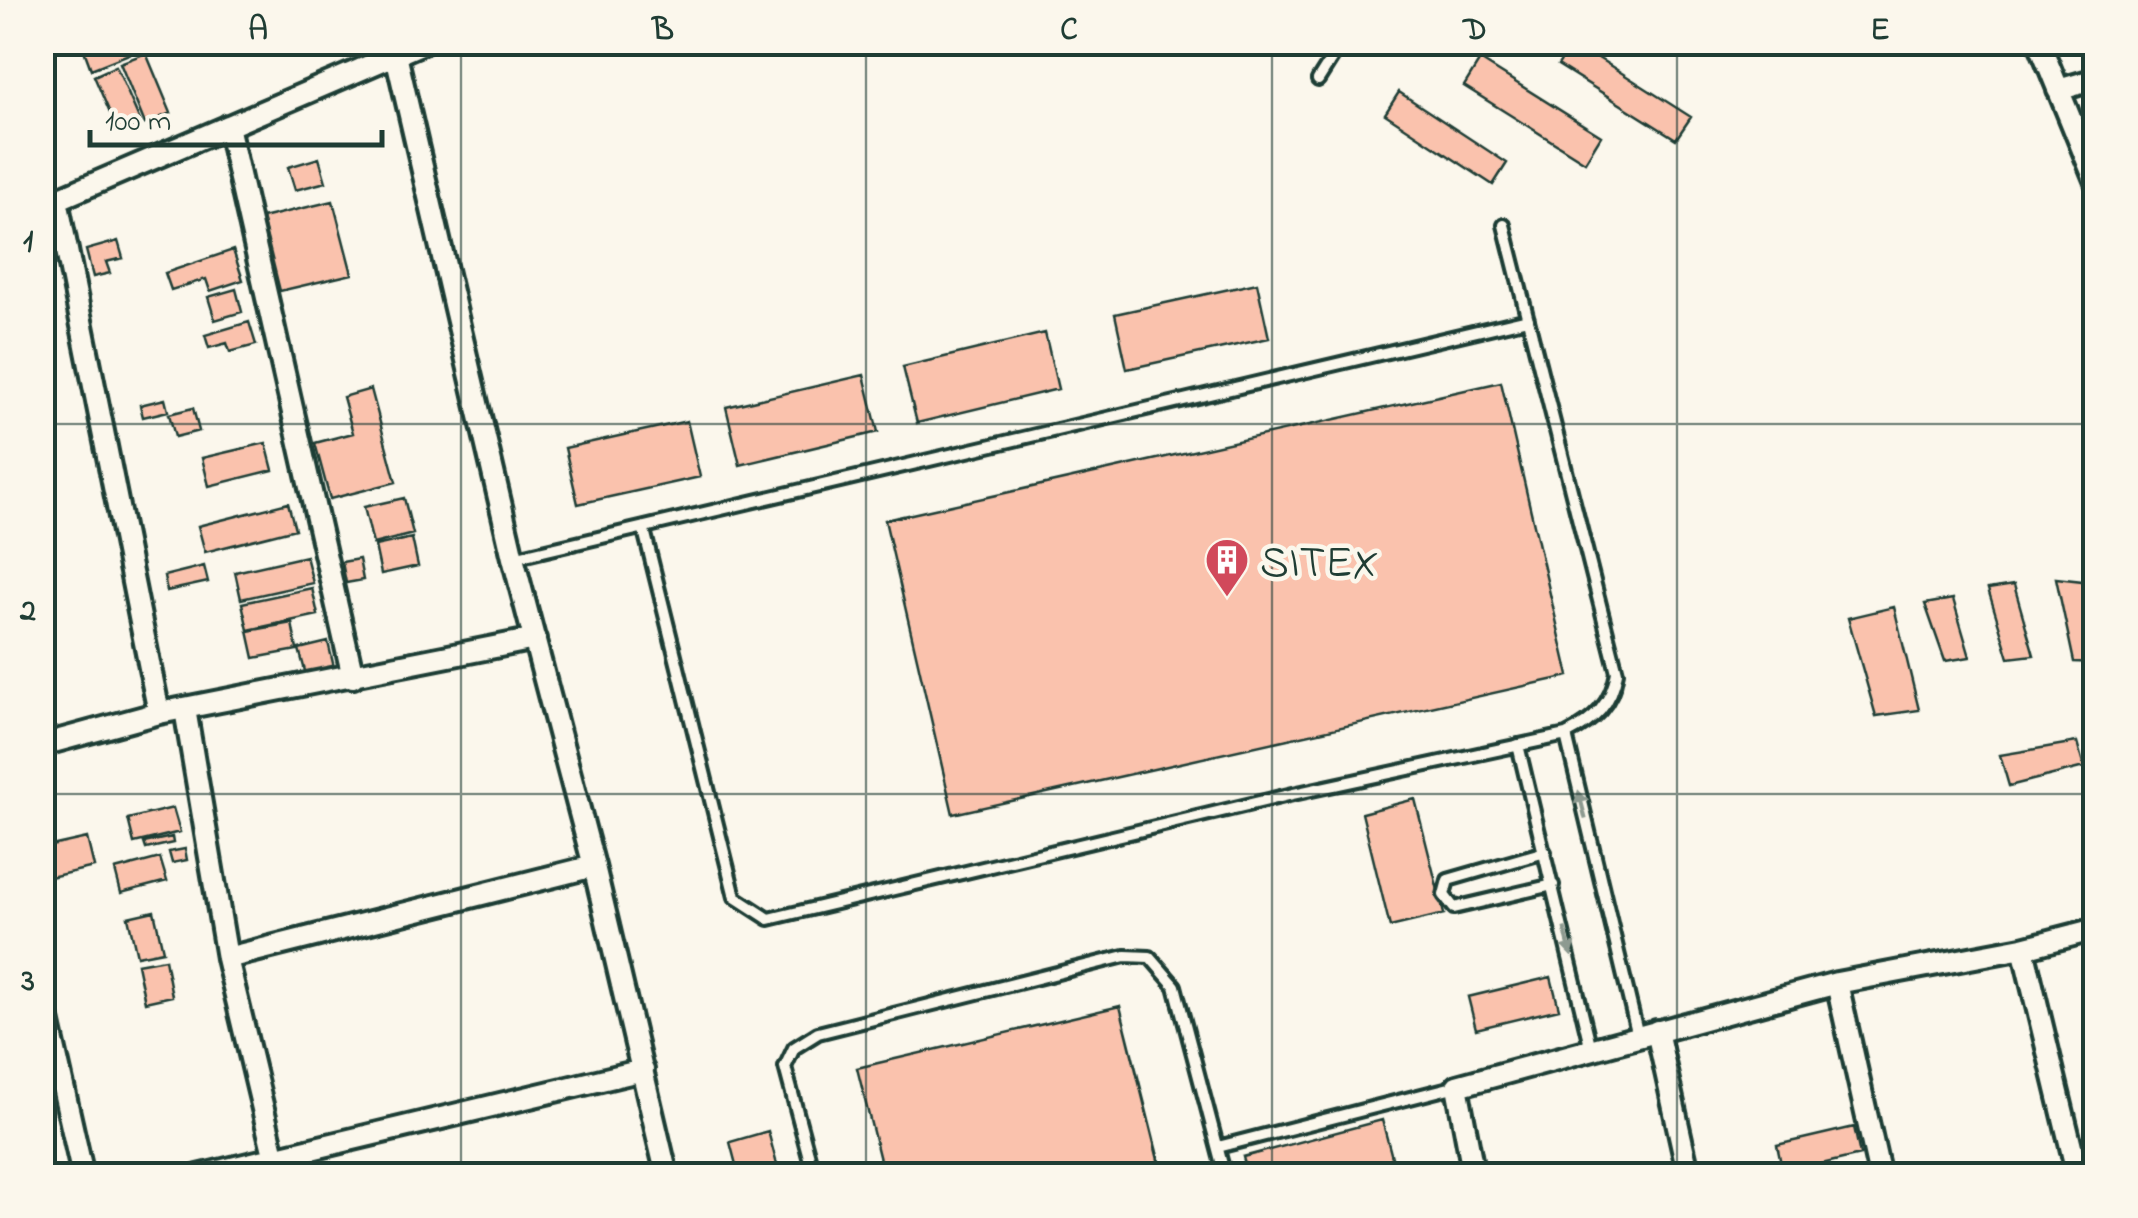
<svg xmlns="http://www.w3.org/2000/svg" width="2138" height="1218" viewBox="0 0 2138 1218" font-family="'Indie Flower',sans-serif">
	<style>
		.building { fill: #fac2ad; stroke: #1f3d34; stroke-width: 2.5 }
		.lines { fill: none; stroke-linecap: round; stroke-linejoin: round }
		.service-casing { stroke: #1f3d34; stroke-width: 18 }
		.minor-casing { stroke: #1f3d34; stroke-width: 28 }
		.service { stroke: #fbf7ec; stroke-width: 10 }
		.minor { stroke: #fbf7ec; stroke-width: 20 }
		.oneway { fill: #8d9a90 }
		.grid { fill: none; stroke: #1f3d34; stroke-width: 2.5; stroke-opacity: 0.55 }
		.labels { text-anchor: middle; stroke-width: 9; stroke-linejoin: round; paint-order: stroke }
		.poi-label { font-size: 45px; fill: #1f3d34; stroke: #fbf7ec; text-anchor: start }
		.neatline { fill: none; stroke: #1f3d34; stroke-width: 4 }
		.grid-label { font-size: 32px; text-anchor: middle; font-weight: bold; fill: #1f3d34 }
	</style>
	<rect width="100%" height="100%" fill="#fbf7ec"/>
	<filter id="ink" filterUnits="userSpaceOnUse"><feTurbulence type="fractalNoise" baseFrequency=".01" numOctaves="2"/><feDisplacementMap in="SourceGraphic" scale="20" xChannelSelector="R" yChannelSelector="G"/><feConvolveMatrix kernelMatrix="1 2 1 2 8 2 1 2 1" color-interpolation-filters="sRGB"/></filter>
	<g filter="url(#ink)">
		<!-- building -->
		<path class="building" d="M81,42H142L144,48L91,69Z
			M1573,42L1691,117L1676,139L1558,65Z
			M146,53L171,113L145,124L120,63Z
			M1480,60L1601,136L1585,162L1464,86Z
			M116,66L141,123L118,132L94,76Z
			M1399,92L1507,163L1493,185L1385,114Z
			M319,158L326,182L295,190L288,167Z
			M333,201L352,274L280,291L262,218Z
			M118,241L123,258L106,262L110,273L93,277L86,250Z
			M233,250L243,280L210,291L206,279L171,290L165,273Z
			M1257,283L1269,338L1127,369L1115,314Z
			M236,289L242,312L215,320L208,297Z
			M249,322L256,345L230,352L227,343L209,348L205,335Z
			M1045,333L1058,389L917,423L903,367Z
			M864,375L878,432L740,465L726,407Z
			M1501,382L1569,676L953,814L885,520Z
			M371,389L396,482L330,499L315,443L353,433L343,397Z
			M165,399L168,411L143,417L140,405Z
			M193,408L199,431L175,437L169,414Z
			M687,421L700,477L578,504L565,448Z
			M266,443L273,470L209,486L202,458Z
			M404,498L413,534L373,544L364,507Z
			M288,503L295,529L205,552L198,526Z
			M412,538L418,566L381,574L375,546Z
			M306,556L313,583L241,599L235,572Z
			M359,559L363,580L346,583L342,562Z
			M204,566L208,582L167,591L164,576Z
			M2056,578L2082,581L2096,641V663L2074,662Z
			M2014,585L2034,655L2009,658L1988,589Z
			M312,588L318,615L248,630L242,603Z
			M1953,599L1970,657L1945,661L1925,604Z
			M1894,607L1919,710L1876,716L1848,618Z
			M292,623L297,650L254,658L248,631Z
			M328,642L336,676L308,682L299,649Z
			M2077,742L2084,767L2009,786L2000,755Z
			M1415,799L1444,914L1390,927L1362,813Z
			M173,808L180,832L134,843L128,819Z
			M172,837L173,843L146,849L144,843Z
			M87,838L94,867L46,878L42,848Z
			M185,849L187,860L172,863L169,852Z
			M160,858L167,881L121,893L115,870Z
			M154,911L163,951L137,956L128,917Z
			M165,959L172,996L145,1002L137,964Z
			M1551,977L1559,1009L1476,1029L1468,997Z
			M1120,1006L1163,1176H884L857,1068Z
			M1120,1006L1162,1176H884L857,1068Z
			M1382,1120L1397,1176H1248L1243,1157Z
			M1854,1127L1860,1155L1783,1173L1777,1145Z
			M768,1131L780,1176H739L730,1142Z"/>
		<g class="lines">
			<defs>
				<path id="service" d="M1505,42L1519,50L1532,42
					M1318,80L1342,42
					M644,530L735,897L769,919L1293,794L1566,735C1594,721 1612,704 1617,672L1504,225
					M513,558L1528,319
					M1566,735L1638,1036
					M1518,745L1591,1049
					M1545,852L1448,880L1444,895L1454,908L1553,885
					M1218,1147L1457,1086
					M814,1176L785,1067L794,1048L818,1033L1125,956L1150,957L1175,986L1225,1176"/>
				<path id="minor" d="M393,42L513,558L594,866L667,1176
					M2039,42L2096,182
					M2058,90L2096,79
					M228,126L353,677
					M57,200L159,713
					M42,206L425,42
					M185,709L227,958L279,1176
					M42,745L159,713L535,639
					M2023,948L2078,1176
					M227,958L594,866
					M1837,983L1880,1176
					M42,993L83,1176
					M1657,1031L1689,1176
					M198,1176L643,1070
					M1474,1176L1457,1086L1837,983L2023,948L2096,929"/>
			</defs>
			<!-- service casing -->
			<use href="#service" class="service-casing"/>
			<!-- minor casing -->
			<use href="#minor" class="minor-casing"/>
			<!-- service -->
			<use href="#service" class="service"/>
			<!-- minor -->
			<use href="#minor" class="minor"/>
		</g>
		<!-- one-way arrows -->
		<defs><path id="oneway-solid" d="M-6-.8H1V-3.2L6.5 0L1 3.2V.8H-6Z" transform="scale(2.5)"/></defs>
		<g class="oneway">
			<use href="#oneway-solid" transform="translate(1582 805) rotate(-104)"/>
			<use href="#oneway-solid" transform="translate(1568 942) rotate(76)"/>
		</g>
	</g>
	<!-- grid -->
	<path class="grid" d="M461,42V1176M866,42V1176M1272,42V1176M1677,42V1176M42,424H2096M42,794H2096"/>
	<!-- icons -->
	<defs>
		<symbol id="building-pin" viewBox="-11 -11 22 30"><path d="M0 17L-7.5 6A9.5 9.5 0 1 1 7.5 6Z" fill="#d1495b" stroke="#fbf7ec"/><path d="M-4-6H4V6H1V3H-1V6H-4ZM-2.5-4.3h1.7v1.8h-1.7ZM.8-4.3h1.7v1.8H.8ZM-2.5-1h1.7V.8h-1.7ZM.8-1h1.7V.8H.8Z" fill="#fff"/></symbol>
	</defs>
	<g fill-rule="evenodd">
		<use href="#building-pin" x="1202" y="535" width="50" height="68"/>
	</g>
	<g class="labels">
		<!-- poi labels -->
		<g class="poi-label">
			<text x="1260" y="576">SITEX</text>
		</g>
	</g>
	<!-- margin -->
	<rect width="2138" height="1218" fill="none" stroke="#fbf7ec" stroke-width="110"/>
	<!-- scale -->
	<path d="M90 130v15h292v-15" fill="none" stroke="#1f3d34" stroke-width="5"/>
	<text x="105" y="130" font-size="30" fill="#1f3d34" stroke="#fbf7ec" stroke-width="8" paint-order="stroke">100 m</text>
	<rect x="55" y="55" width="2028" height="1108" class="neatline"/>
	<g class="grid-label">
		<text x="258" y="39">A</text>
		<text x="663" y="39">B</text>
		<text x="1069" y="39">C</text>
		<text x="1475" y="39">D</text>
		<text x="1880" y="39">E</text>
		<text x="28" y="251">1</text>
		<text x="28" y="620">2</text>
		<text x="28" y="990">3</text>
	</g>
</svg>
